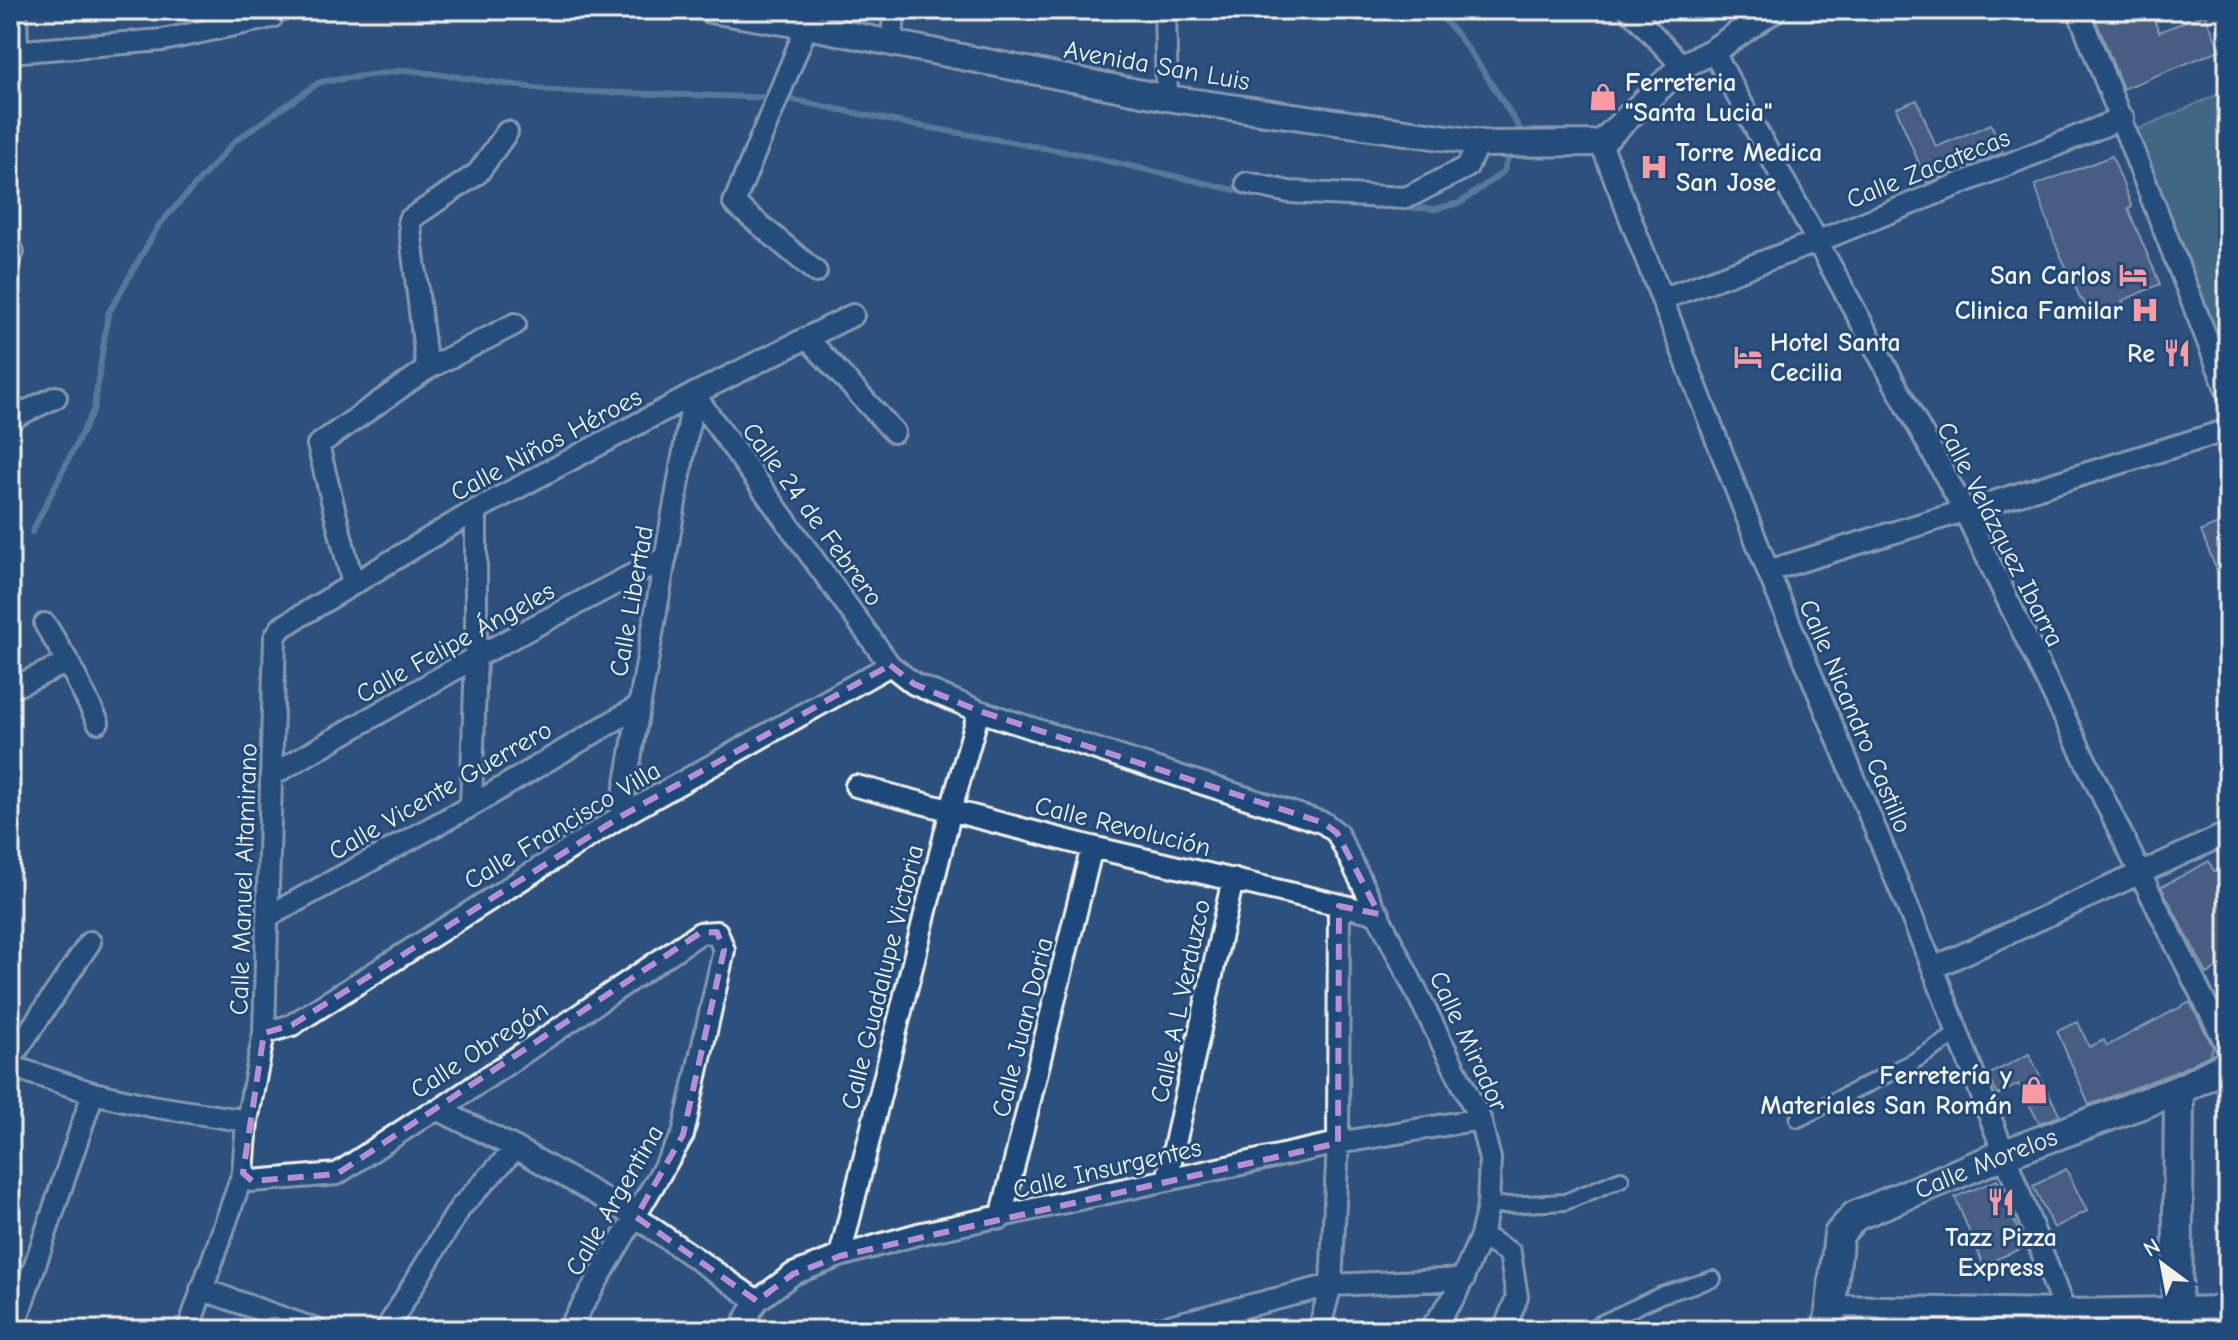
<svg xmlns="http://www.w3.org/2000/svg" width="2238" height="1340" viewBox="0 0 2238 1340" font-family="'Comic Neue',sans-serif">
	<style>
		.green { fill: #58838a; stroke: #a6bab9; stroke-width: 2 }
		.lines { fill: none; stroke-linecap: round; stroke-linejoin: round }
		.stream { stroke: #8aaabb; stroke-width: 6 }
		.building { fill: #666e88; stroke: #f4f1e8; stroke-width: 2 }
		.pedestrian-casing { stroke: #f4f1e8; stroke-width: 20 }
		.minor-casing { stroke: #f4f1e8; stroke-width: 26 }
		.tertiary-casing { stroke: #f4f1e8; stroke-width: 30 }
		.secondary-casing { stroke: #f4f1e8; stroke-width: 34 }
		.pedestrian { stroke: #1f4a7a; stroke-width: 14 }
		.minor { stroke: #1f4a7a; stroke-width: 20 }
		.tertiary { stroke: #1f4a7a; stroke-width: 24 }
		.secondary { stroke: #1f4a7a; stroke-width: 28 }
		.marked { fill: none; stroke: #b88ed4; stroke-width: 6; stroke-dasharray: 16 10; stroke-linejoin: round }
		.labels { text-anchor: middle; stroke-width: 6; stroke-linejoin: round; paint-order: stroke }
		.street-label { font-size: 26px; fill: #f4f1e8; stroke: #1f4a7a }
		.poi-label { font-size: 26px; font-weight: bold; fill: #f4f1e8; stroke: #1f4a7a; text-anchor: end }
	</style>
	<rect width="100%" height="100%" fill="#2d517d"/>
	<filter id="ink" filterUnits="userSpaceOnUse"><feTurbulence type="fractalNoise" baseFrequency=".0125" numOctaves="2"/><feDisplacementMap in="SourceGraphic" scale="16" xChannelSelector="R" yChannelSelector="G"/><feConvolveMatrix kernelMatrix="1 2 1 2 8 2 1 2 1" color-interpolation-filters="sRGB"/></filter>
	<g filter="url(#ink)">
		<!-- green -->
		<path class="green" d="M2228,90V369L2129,133Z"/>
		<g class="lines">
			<!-- stream -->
			<path class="stream" d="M1435,10C1469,44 1494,88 1520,129L1516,138
				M1323,203L1375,206
				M1403,207L1435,209L1460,203L1503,172L1512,148
				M32,532L94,409L108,314L159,225L235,141L320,82L407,70L557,91L784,98L903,123L1078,154L1248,193"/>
		</g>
		<!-- building -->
		<path class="building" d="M2092,10H2150L2159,32L2205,14L2220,50L2123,89Z
			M1917,100L1936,147L1991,124L2003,153L1927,183L1896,108Z
			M2112,156L2132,207L2128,209L2160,284L2122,301L2124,305L2092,319L2083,300H2081L2055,243L2035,185Z
			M2228,520V597H2227L2201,531Z
			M2209,861L2214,871L2228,866V962L2207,974L2161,887Z
			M2190,1002L2213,1047L2210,1055L2178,1071L2089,1105L2057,1031L2078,1022L2089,1047L2104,1040L2107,1046Z
			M2029,1054L2060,1116L2039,1123L2019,1084L1998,1095L1988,1075Z
			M2066,1169L2087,1211L2054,1228L2033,1186Z
			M1997,1180L2025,1247L1983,1265L1955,1197Z"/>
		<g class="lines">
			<defs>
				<path id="pedestrian" d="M1798,1119L1914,1061L1959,1033
					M1488,1206L1565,1202L1621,1179
					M1587,1330L1661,1295L1713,1279"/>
				<path id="minor" d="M16,10L17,51
					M1165,10L1167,98
					M1630,10L1682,66
					M2078,10L2228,393
					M807,26L734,203L816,272
					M892,43L894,10
					M1713,51L1964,510L2140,873L2228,1048
					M10,52L163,40L272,17L275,10
					M1601,143L1768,571L1933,968L2064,1310
					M1247,183L1289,192L1406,198L1467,167L1479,143
					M10,254L13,252
					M1662,299L1816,242L2123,118
					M807,338L894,432
					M427,369L409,220L478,173L507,132
					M694,394L890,665L914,684L979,711L1324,823L1337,833L1480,1119L1490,1159L1488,1206L1481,1236L1455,1296L1430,1330
					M10,419L56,397
					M1768,571L2228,430
					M353,584L318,445L427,369L515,324
					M45,624L68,662L98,722
					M10,689L68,662
					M272,775L476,657L666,557
					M856,786L1092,847L1379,914
					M471,806L476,657V510
					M620,817L694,394
					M267,917L471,806L639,706
					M1933,968L2228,833
					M264,1033L292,1025L620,817L890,665
					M10,1060L90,942
					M10,1066L93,1093L151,1106L247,1121
					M439,1110L516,1148L636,1217L757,1301
					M243,1173L252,1181L337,1174L426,1115L439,1110L700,933L717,932L724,950L683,1135L568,1330
					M1167,1180L1233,879
					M1001,1218L1092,847
					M1481,1236L1510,1253L1517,1297L1504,1330
					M840,1256L951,810L979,711
					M201,1289L317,1330
					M1831,1306L2064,1310L2228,1307
					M13,1330L93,1093
					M188,1330L243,1173L247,1121L264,1033L275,637L282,627L476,510L694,394L853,315
					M386,1330L460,1208L516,1148
					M739,1330L757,1301L793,1274L840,1256L918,1234L1338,1143L1480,1119
					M1153,1330L1331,1285L1464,1279
					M1319,1330L1331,1285L1338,1143L1339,906"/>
				<path id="tertiary" d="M710,10L807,26L1167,98L1490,144L1601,143L1682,66L1713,51L1773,10"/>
				<g id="secondary">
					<path id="s1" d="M1828,1330L1839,1234L1855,1216L2005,1154L2179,1090L2228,1065"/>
					<path d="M2177,1330L2179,1090"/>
				</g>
			</defs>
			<!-- pedestrian casing -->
			<use href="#pedestrian" class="pedestrian-casing"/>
			<!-- minor casing -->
			<use href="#minor" class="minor-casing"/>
			<!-- tertiary casing -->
			<use href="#tertiary" class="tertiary-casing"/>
			<!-- secondary casing -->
			<use href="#secondary" class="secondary-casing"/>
			<!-- pedestrian -->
			<use href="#pedestrian" class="pedestrian"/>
			<!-- minor -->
			<use href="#minor" class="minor"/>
			<!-- tertiary -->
			<use href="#tertiary" class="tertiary"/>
			<!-- secondary -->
			<use href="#secondary" class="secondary"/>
		</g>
	</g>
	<!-- marked area -->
	<path d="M0 0H2238V1340H0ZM890,665L914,684L979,711L1324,823L1337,833L1379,914L1339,906L1338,1143L840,1256L793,1274L757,1301L636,1217L683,1135L724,950L717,932L700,933L337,1174L252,1181L243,1173L264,1033L292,1025L620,817Z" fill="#2d517d" fill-opacity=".55" fill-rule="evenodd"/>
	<path class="marked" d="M890,665L914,684L979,711L1324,823L1337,833L1379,914L1339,906L1338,1143L840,1256L793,1274L757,1301L636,1217L683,1135L724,950L717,932L700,933L337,1174L252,1181L243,1173L264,1033L292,1025L620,817Z"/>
	<!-- icons -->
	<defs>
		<symbol id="shop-bare" viewBox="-9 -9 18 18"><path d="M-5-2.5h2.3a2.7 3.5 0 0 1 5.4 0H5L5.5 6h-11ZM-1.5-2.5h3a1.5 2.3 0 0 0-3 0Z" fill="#ff9aa2" stroke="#1f4a7a" stroke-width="2.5" paint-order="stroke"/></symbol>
		<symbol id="hospital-bare" viewBox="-9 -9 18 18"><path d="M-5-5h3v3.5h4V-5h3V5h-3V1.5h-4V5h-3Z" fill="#ff9aa2" stroke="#1f4a7a" stroke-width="2.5" paint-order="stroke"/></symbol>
		<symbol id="hotel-bare" viewBox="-9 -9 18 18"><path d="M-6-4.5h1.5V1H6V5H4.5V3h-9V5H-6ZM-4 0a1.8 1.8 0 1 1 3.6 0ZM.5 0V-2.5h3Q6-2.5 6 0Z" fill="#ff9aa2" stroke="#1f4a7a" stroke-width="2.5" paint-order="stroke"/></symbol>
		<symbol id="restaurant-bare" viewBox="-9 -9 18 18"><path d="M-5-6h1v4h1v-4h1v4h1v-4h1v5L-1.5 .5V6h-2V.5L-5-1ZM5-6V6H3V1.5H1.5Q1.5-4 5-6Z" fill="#ff9aa2" stroke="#1f4a7a" stroke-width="2.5" paint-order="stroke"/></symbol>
	</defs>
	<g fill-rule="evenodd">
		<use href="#shop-bare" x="1583" y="77" width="40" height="40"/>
		<use href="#hospital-bare" x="1634" y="147" width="40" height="40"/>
		<use href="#hotel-bare" x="2113" y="255" width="40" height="40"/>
		<use href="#hospital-bare" x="2125" y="290" width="40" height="40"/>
		<use href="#restaurant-bare" x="2157" y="333" width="40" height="40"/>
		<use href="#hotel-bare" x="1728" y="337" width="40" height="40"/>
		<use href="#shop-bare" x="2014" y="1070" width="40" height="40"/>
		<use href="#restaurant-bare" x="1981" y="1182" width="40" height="40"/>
	</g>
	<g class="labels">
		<!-- street labels -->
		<g class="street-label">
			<text transform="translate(1157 65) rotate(10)" y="9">Avenida San Luis</text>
			<text transform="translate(1928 168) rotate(-22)" y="9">Calle Zacatecas</text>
			<text transform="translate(546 444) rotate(-28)" y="9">Calle Niños Héroes</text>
			<text transform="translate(813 514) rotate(54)" y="9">Calle 24 de Febrero</text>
			<text transform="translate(2001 534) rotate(63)" y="9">Calle Velázquez Ibarra</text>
			<text transform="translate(631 601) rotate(-80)" y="9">Calle Libertad</text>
			<text transform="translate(455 642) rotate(-29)" y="9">Calle Felipe Ángeles</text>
			<text transform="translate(1856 716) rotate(67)" y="9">Calle Nicandro Castillo</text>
			<text transform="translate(440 790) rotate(-30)" y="9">Calle Vicente Guerrero</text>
			<text transform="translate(562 825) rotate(-31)" y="9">Calle Francisco Villa</text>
			<text transform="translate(1123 826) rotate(14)" y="9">Calle Revolución</text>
			<text transform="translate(243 879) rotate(-88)" y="9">Calle Manuel Altamirano</text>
			<text transform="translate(882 977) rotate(-76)" y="9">Calle Guadalupe Victoria</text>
			<text transform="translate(1180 1001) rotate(-78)" y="9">Calle A L Verduzco</text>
			<text transform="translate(1022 1027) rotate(-76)" y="9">Calle Juan Doria</text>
			<text transform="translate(1469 1041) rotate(65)" y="9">Calle Mirador</text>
			<text transform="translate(479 1049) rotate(-33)" y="9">Calle Obregón</text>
			<text dy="9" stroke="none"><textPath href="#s1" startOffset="262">Calle Morelos</textPath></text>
			<text transform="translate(1107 1168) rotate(-13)" y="9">Calle Insurgentes</text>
			<text transform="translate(614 1200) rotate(-60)" y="9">Calle Argentina</text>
		</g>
		<!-- poi labels -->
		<g class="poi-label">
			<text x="1625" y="91" text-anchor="start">Ferreteria<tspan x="1625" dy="30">"Santa Lucia"</tspan></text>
			<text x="1676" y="161" text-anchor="start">Torre Medica<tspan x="1676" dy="30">San Jose</tspan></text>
			<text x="2111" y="284">San Carlos</text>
			<text x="2123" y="319">Clinica Familar</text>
			<text x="1770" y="351" text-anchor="start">Hotel Santa<tspan x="1770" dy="30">Cecilia</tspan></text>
			<text x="2155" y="362">Re</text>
			<text x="2012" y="1084">Ferretería y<tspan x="2012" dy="30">Materiales San Román</tspan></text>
			<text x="2001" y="1246" text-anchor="middle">Tazz Pizza<tspan x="2001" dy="30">Express</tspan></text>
		</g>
	</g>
	<!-- margin -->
	<rect width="2238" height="1340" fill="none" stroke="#1f4a7a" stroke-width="40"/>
	<rect x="20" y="20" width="2198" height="1300" fill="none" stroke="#f4f1e8" stroke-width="3" filter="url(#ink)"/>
	<!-- north arrow -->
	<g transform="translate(2162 1264) rotate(328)" stroke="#1f4a7a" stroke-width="6" paint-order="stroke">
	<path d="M0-6L14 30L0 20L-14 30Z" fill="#f4f1e8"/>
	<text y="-12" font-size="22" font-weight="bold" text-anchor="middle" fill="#f4f1e8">N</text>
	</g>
</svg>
